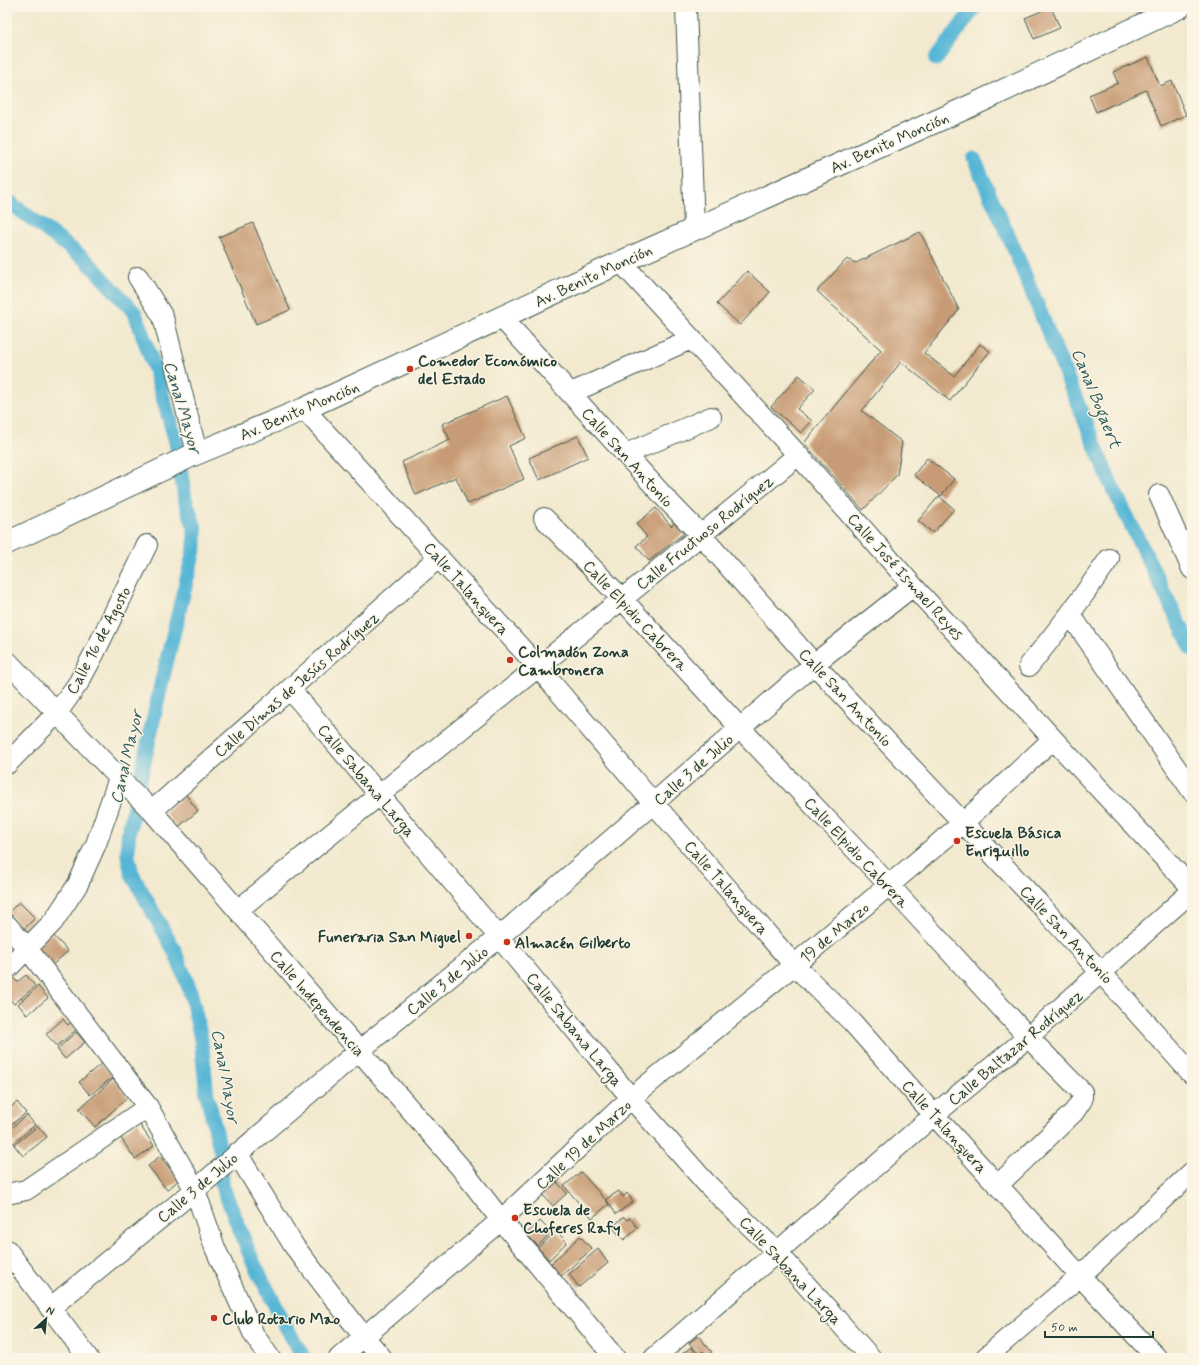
<svg xmlns="http://www.w3.org/2000/svg" width="1199" height="1365" viewBox="0 0 1199 1365" font-family="Mynerve,sans-serif">
	<style>
		.lines { fill: none; stroke-linecap: round; stroke-linejoin: round }
		.canal { stroke: #57b6d5; stroke-width: 15 }
		.building { fill: #c79b74 }
		.minor-casing { stroke: #3f574b; stroke-width: 22 }
		.major-casing { stroke: #3f574b; stroke-width: 24 }
		.minor { stroke: #fff; stroke-width: 20 }
		.major { stroke: #fff; stroke-width: 22 }
		.poi-dot { fill: #c8321e; stroke: #fcf5e5; stroke-width: 1.5 }
		.labels { text-anchor: middle; stroke-width: 3; stroke-linejoin: round; paint-order: stroke }
		.street-label { font-size: 16px; fill: #1f3d34; stroke: #fcf5e5 }
		.poi-label { font-size: 16px; font-weight: bold; fill: #1f3d34; stroke: #fcf5e5; text-anchor: start }
		.water-label { font-size: 17px; font-style: italic; fill: #2d5b5c; stroke: #fcf5e5 }
	</style>
	<rect width="100%" height="100%" fill="#fcf5e5"/>
	<filter id="ink" filterUnits="userSpaceOnUse"><feTurbulence type="fractalNoise" baseFrequency=".025" numOctaves="2"/><feDisplacementMap in="SourceGraphic" scale="8" xChannelSelector="R" yChannelSelector="G"/><feConvolveMatrix kernelMatrix="1 2 1 2 8 2 1 2 1" color-interpolation-filters="sRGB"/></filter>
	<filter id="wash" filterUnits="userSpaceOnUse"><feTurbulence type="fractalNoise" baseFrequency=".012" numOctaves="4" result="noise"/><feDisplacementMap in="SourceGraphic" scale="16" xChannelSelector="R" yChannelSelector="G"/><feGaussianBlur stdDeviation="0.9" result="paint"/><feColorMatrix in="noise" values="0 0 0 0 0 0 0 0 0 0 0 0 0 0 0 0 0 1.4 0 .05"/><feComposite in="paint" operator="in"/></filter>
	<g filter="url(#wash)">
		<rect width="100%" height="100%" fill="#f2e9cf"/>
		<g class="lines">
			<!-- canal -->
			<path class="canal" d="M936,59L975,7
				M974,159L1015,251L1110,482L1192,649
				M7,200L87,261L135,313L154,367L176,442L185,499L195,528V546L163,676L133,811L128,838V856L132,874L174,950L190,990L201,1039L207,1095L221,1153L222,1185L253,1262L291,1336L304,1358"/>
		</g>
		<g id="blocks">
			<!-- building -->
			<path class="building" d="M1051,7L1060,28L1034,39L1025,18Z
				M1148,57L1160,86L1172,81L1186,115L1161,126L1146,90L1096,112L1089,95L1118,83L1113,72Z
				M253,223L290,310L256,324L219,237Z
				M920,232L959,310L924,353L954,376L980,344L990,351L950,401L901,362L862,411L902,442L897,475L863,510L804,443L881,350L817,291L847,259L856,263Z
				M747,271L770,292L740,325L717,304Z
				M799,375L815,389L797,409L812,421L801,433L771,407Z
				M507,396L526,438L509,446L524,479L468,504L456,477L416,495L402,462L450,440L442,424Z
				M578,436L588,457L539,480L529,458Z
				M927,458L954,479L941,496L914,475Z
				M939,496L954,509L933,533L918,521Z
				M656,508L671,526L676,522L684,533L649,561L636,546L647,537L636,524Z
				M186,795L198,811L177,828L165,812Z
				M19,902L35,918L24,929L8,913Z
				M51,933L68,951L49,968L32,949Z
				M8,972L17,982L26,975L35,986L14,1004L7,996V973Z
				M38,986L48,998L27,1015L18,1004Z
				M63,1019L68,1025L71,1022L77,1029L57,1046L46,1034Z
				M76,1032L85,1042L65,1059L57,1049Z
				M102,1063L113,1077L90,1095L79,1082Z
				M113,1079L128,1097L95,1127L79,1109Z
				M17,1102L26,1113L7,1128V1110Z
				M27,1115L35,1125L14,1143L7,1135V1132Z
				M138,1122L154,1146L135,1159L119,1135Z
				M38,1126L47,1137L23,1156L14,1145Z
				M160,1156L179,1180L167,1190L148,1166Z
				M581,1172L609,1204L592,1218L564,1186Z
				M554,1179L567,1193L553,1206L540,1192Z
				M619,1191L623,1197L627,1193L633,1202L616,1214L606,1199Z
				M624,1217L627,1220L630,1218L638,1228L624,1240L612,1227Z
				M540,1221L551,1232L538,1246L526,1234Z
				M556,1231L567,1242L549,1260L538,1248Z
				M580,1236L592,1249L561,1276L551,1264Z
				M598,1249L608,1263L579,1287L569,1274Z
				M698,1336L712,1352L708,1356L703,1351L699,1354L689,1343Z
				M691,1347L700,1358H677Z"/>
		</g>
	</g>
	<g filter="url(#ink)">
		<use href="#blocks" fill-opacity="0" stroke="#3f574b" stroke-width="1"/>
		<g class="lines">
			<defs>
				<path id="minor" d="M686,7L694,229
					M621,262L798,455L913,586L1053,739L1192,888
					M138,277L163,317L197,453
					M502,318L668,501L701,535L814,664L1043,908L1192,1074
					M571,393L691,339
					M304,409L538,667L643,791L794,965L852,1022L934,1115L1080,1276L1157,1358
					M626,454L711,417
					M1159,495L1192,569
					M544,518L622,599L740,728L889,885L1028,1037L1082,1092V1100L1074,1112L998,1185
					M1070,614L1192,791
					M7,661L125,784L152,811L460,1167L501,1220L615,1358
					M1029,666L1070,614L1109,559
					M290,689L499,937L631,1098L707,1184L777,1252L871,1358
					M7,764L57,713L79,682L95,652L147,545
					M152,811L439,557
					M238,910C424,757 613,609 798,455
					M7,925L27,948L148,1107L195,1190L215,1248L254,1335L270,1358
					M7,969L53,922L78,884L96,844L119,778
					M237,1153L294,1246L364,1337L382,1358
					M7,1194L26,1190L148,1107
					M7,1250L88,1358
					M50,1308L195,1190L360,1050L499,937L814,664L913,586
					M339,1358L501,1220L631,1098L794,965L963,823L1053,739
					M654,1358L777,1252L934,1115L1028,1037L1192,891
					M985,1358L1080,1276L1192,1172"/>
				<path id="major" d="M7,543L193,455L304,409L621,262L977,103L1180,7"/>
			</defs>
			<!-- minor casing -->
			<use href="#minor" class="minor-casing"/>
			<!-- major casing -->
			<use href="#major" class="major-casing"/>
			<!-- minor -->
			<use href="#minor" class="minor"/>
			<!-- major -->
			<use href="#major" class="major"/>
		</g>
	</g>
	<!-- markers -->
	<g class="poi-dot">
		<circle cx="410" cy="369" r="4"/>
		<circle cx="510" cy="660" r="4"/>
		<circle cx="957" cy="841" r="4"/>
		<circle cx="469" cy="936" r="4"/>
		<circle cx="507" cy="942" r="4"/>
		<circle cx="515" cy="1218" r="4"/>
		<circle cx="214" cy="1318" r="4"/>
	</g>
	<g class="labels">
		<!-- street labels -->
		<g class="street-label">
			<text transform="translate(889 142) rotate(-24)" y="6">Av. Benito Monción</text>
			<text transform="translate(593 275) rotate(-25)" y="6">Av. Benito Monción</text>
			<text transform="translate(299 410) rotate(-23)" y="6">Av. Benito Monción</text>
			<text transform="translate(628 457) rotate(48)" y="6">Calle San Antonio</text>
			<text transform="translate(704 532) rotate(-39)" y="6">Calle Fructuoso Rodríguez</text>
			<text transform="translate(906 576) rotate(48)" y="6">Calle José Ismael Reyes</text>
			<text transform="translate(467 588) rotate(48)" y="6">Calle Talanquera</text>
			<text transform="translate(636 615) rotate(47)" y="6">Calle Elpidio Cabrera</text>
			<text transform="translate(98 640) rotate(-62)" y="6">Calle 16 de Agosto</text>
			<text transform="translate(296 684) rotate(-41)" y="6">Calle Dimas de Jesús Rodríguez</text>
			<text transform="translate(846 697) rotate(47)" y="6">Calle San Antonio</text>
			<text transform="translate(693 769) rotate(-41)" y="6">Calle 3 de Julio</text>
			<text transform="translate(367 780) rotate(50)" y="6">Calle Sabana Larga</text>
			<text transform="translate(857 852) rotate(47)" y="6">Calle Elpidio Cabrera</text>
			<text transform="translate(727 887) rotate(49)" y="6">Calle Talanquera</text>
			<text transform="translate(834 932) rotate(-40)" y="6">19 de Marzo</text>
			<text transform="translate(1067 934) rotate(47)" y="6">Calle San Antonio</text>
			<text transform="translate(447 980) rotate(-39)" y="6">Calle 3 de Julio</text>
			<text transform="translate(318 1003) rotate(49)" y="6">Calle Independencia</text>
			<text transform="translate(575 1029) rotate(51)" y="6">Calle Sabana Larga</text>
			<text transform="translate(1015 1047) rotate(-40)" y="6">Calle Baltazar Rodríguez</text>
			<text transform="translate(945 1126) rotate(48)" y="6">Calle Talanquera</text>
			<text transform="translate(583 1144) rotate(-43)" y="6">Calle 19 de Marzo</text>
			<text transform="translate(197 1187) rotate(-40)" y="6">Calle 3 de Julio</text>
			<text transform="translate(791 1270) rotate(47)" y="6">Calle Sabana Larga</text>
		</g>
		<!-- poi labels -->
		<g class="poi-label">
			<text x="418" y="366">Comedor Económico<tspan x="418" dy="18">del Estado</tspan></text>
			<text x="518" y="657">Colmadón Zona<tspan x="518" dy="18">Cambronera</tspan></text>
			<text x="965" y="838">Escuela Básica<tspan x="965" dy="18">Enriquillo</tspan></text>
			<text x="461" y="942" text-anchor="end">Funeraria San Miguel</text>
			<text x="515" y="948">Almacén Gilberto</text>
			<text x="523" y="1215">Escuela de<tspan x="523" dy="18">Choferes Rafy</tspan></text>
			<text x="222" y="1324">Club Rotario Mao</text>
		</g>
		<!-- water labels -->
		<g class="water-label">
			<text transform="translate(1097 398) rotate(68)" y="6">Canal Bogaert</text>
			<text transform="translate(183 407) rotate(74)" y="6">Canal Mayor</text>
			<text transform="translate(126 757) rotate(-77)" y="6">Canal Mayor</text>
			<text transform="translate(226 1076) rotate(80)" y="6">Canal Mayor</text>
		</g>
	</g>
	<!-- margin -->
	<rect width="1199" height="1365" fill="none" stroke="#fcf5e5" stroke-width="24"/>
	<!-- north arrow -->
	<g transform="translate(46 1319) rotate(27)" stroke="#fcf5e5" stroke-width="3" paint-order="stroke">
	<path d="M0-3L7 15L0 10L-7 15Z" fill="#1f3d34"/>
	<text y="-6" font-size="11" font-weight="bold" text-anchor="middle" fill="#1f3d34">N</text>
	</g>
	<!-- scale -->
	<path d="M1045 1331v6h108v-6" fill="none" stroke="#1f3d34" stroke-width="2"/>
	<text x="1051" y="1331" font-size="12" fill="#1f3d34" stroke="#fcf5e5" stroke-width="3" paint-order="stroke">50 m</text>
</svg>
